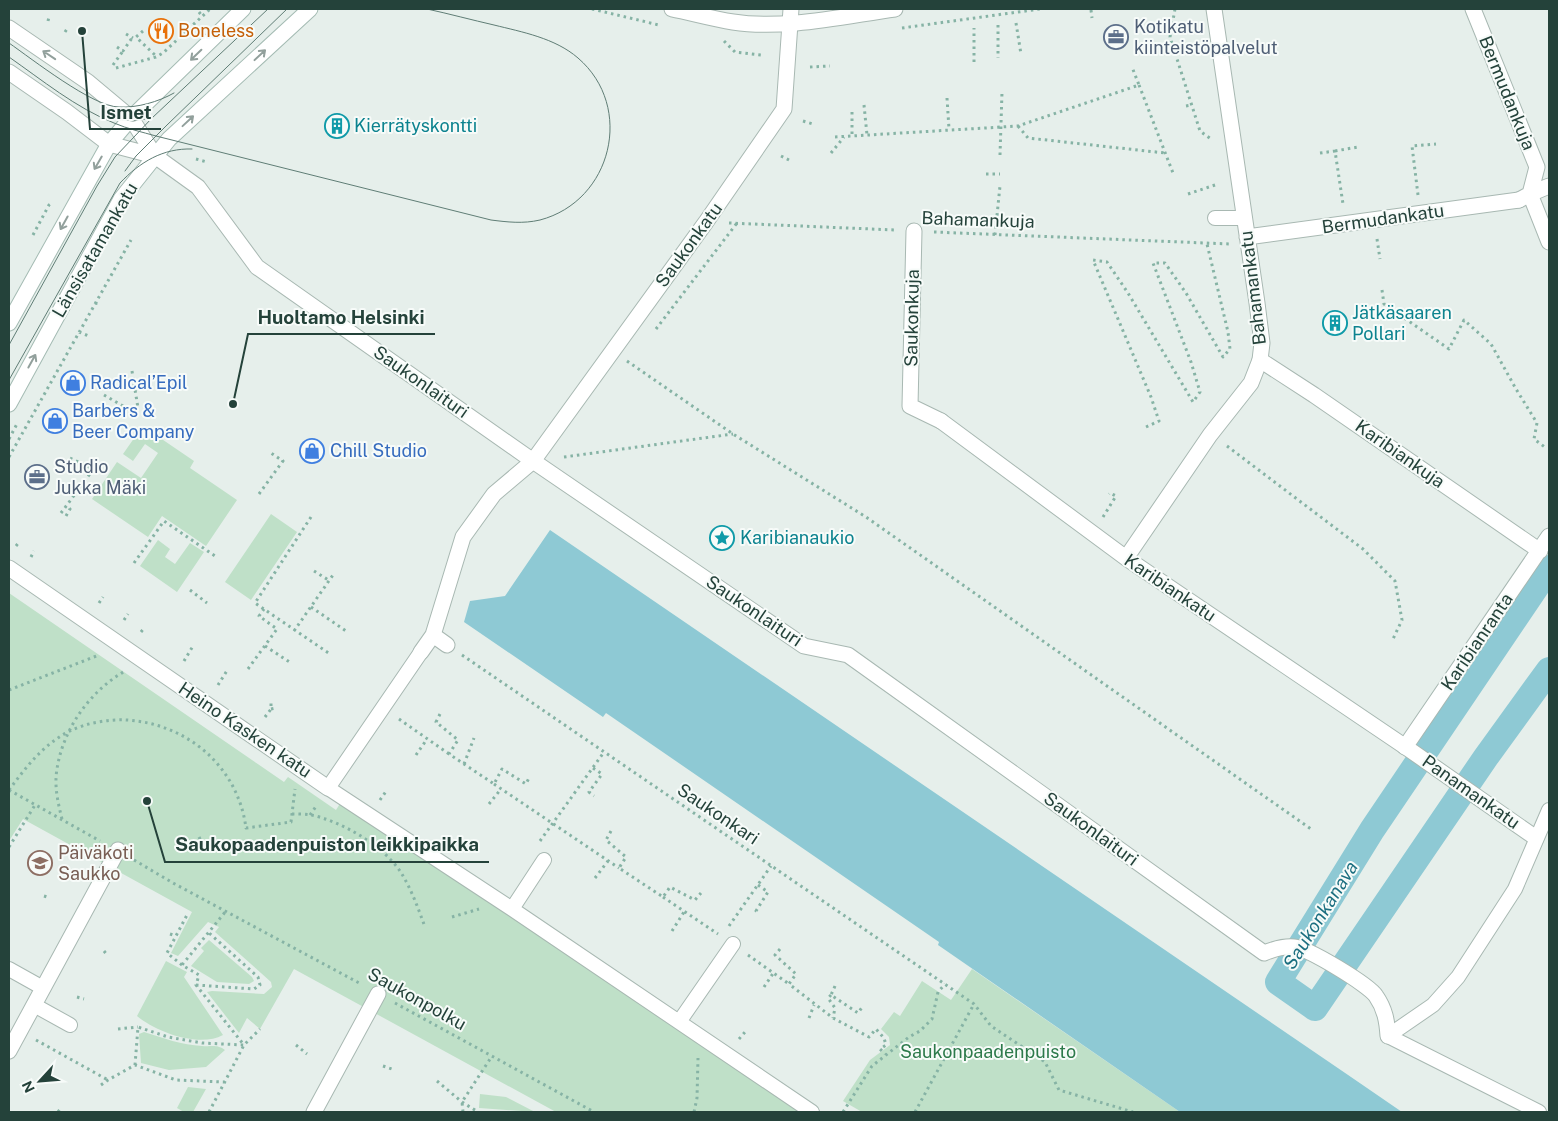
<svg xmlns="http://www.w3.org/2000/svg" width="1558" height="1121" viewBox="0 0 1558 1121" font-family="'Public Sans',sans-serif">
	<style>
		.green { fill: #bfe0c8 }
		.water { fill: #8ec9d4 }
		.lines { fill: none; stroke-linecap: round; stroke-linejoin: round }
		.canal { stroke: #8ec9d4; stroke-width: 26 }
		.service-casing { stroke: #a8b8b2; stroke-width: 16 }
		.pedestrian-casing { stroke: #a8b8b2; stroke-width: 17 }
		.minor-casing { stroke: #a8b8b2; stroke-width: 17 }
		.tertiary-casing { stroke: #a8b8b2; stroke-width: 17 }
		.secondary-casing { stroke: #a4bbb3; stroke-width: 17 }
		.path { stroke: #86b3a5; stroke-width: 3; stroke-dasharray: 2.5 4; stroke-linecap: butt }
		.service { stroke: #fff; stroke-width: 14 }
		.pedestrian { stroke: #fff; stroke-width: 15 }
		.minor { stroke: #fff; stroke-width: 15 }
		.tertiary { stroke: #fff; stroke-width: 15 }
		.secondary { stroke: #fff; stroke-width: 15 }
		.tram { stroke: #5f7d75; stroke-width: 1 }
		.oneway { stroke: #92a09c }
		.labels { text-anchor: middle; stroke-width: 4; stroke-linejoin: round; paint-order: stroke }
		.service-label { font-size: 18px; fill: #4e5e75; stroke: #f7fbf9; text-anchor: start }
		.food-label { font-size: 18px; fill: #c56008; stroke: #f7fbf9; text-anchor: start }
		.street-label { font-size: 18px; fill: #24423a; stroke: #f7fbf9 }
		.culture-label { font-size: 18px; fill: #0d838f; stroke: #f7fbf9; text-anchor: start }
		.shop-label { font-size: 18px; fill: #366cbe; stroke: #f7fbf9; text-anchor: start }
		.education-label { font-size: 18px; fill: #785e54; stroke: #f7fbf9; text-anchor: start }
		.park-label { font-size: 18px; fill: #2d7a4b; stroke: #f7fbf9 }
		.water-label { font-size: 19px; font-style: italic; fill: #1c6f80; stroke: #f7fbf9 }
		.leader { fill: none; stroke: #24423a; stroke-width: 2 }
		.callout-dot { fill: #24423a; stroke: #f7fbf9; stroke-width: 2 }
		.callout-label { font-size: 19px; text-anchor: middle; font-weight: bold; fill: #24423a; stroke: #f7fbf9; stroke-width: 4; stroke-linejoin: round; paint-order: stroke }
	</style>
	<rect width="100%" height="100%" fill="#e6efeb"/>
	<!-- green -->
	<path class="green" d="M147,429L194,461L190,468L237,500L206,546L162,516L148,537L92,499L117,462L141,478L158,453L145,444L133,461L123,454L137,434L141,437Z
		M271,514L297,532L251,600L225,582Z
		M158,540L170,549L165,557L175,564L190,543L204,552L177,592L140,566Z
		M9,593L284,782L288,777L336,810L341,802L800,1112H556L294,969L260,1029L247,1018L239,1033L207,992L212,991L264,994L272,987L271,982L215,932L219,927L208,922L178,956L171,953L192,912L23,819L9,841Z
		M209,940L252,977L254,981L249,984L217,982L191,966L204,951L201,948Z
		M166,961L187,972L184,977L223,1035C199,1048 156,1032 137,1016Z
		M972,969L1180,1112H862L843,1101L870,1060L890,1045L889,1037L881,1029L894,1012L900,1016L922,981L951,1000Z
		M144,1032C163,1038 182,1045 202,1046C213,1047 216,1044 225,1050L206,1067L169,1070L141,1063L139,1034Z
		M188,1087L206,1089L193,1112H184L177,1108Z
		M480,1094L506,1097L535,1112L479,1108Z"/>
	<!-- water -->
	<path class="water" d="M550,530L1351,1077L1402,1112H1180L938,945L939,942L606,713L603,717L464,622L470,601L505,596Z"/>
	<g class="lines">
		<!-- canal -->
		<path class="canal" d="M1549,568L1372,830L1278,982L1315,1008L1486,757L1549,670"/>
		<defs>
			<path id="service" d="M1215,218H1244
				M421,652L328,788L512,909L812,1112
				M512,909L544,860
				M9,969L43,988
				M34,1005L70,1025
				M679,1022L733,944
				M1539,1112L1388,1036L1433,1005L1458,977L1515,889L1549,810"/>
			<path id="pedestrian" d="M1473,9L1537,167L1530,194L1519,200
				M1549,186L1530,194L1549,242
				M914,231L910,406L941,421
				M1260,360L1314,395L1540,551
				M447,645L433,635L463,537L494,494L533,461
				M421,652L433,635
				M1405,747L1549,536"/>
			<path id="minor" d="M155,156L198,187L257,267L533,461L804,646L848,655L1264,953C1274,949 1283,946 1294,947C1308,948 1369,985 1376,996C1385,1009 1387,1021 1388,1036
				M1247,237L1519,200
				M941,421L1126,558L1410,750L1536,838
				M533,461L706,222L784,109L791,9
				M1126,558L1210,435L1251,383L1260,360L1262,343L1257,303L1214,9
				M9,568L328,788
				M9,1051L118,850
				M314,1112L378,994"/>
			<path id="tertiary" d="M672,9C692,13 713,19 733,22C784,30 844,16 895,9
				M9,28L88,82L131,118L155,156
				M9,72L67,112L109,144L155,156"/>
			<path id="secondary" d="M9,323L109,144L131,118L243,9
				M9,404L121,199L169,139L310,9"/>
		</defs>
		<!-- service casing -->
		<use href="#service" class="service-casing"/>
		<!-- pedestrian casing -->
		<use href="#pedestrian" class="pedestrian-casing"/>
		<!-- minor casing -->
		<use href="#minor" class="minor-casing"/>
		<!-- tertiary casing -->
		<use href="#tertiary" class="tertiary-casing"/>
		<!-- secondary casing -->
		<use href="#secondary" class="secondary-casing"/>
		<!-- path -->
		<path class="path" d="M592,9L659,25
			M1175,9L1170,37L1200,131L1211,139
			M1091,10L1092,18
			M199,12L202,16
			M48,21L49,17
			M1016,23L1021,54
			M998,25V58
			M902,28L1040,9
			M1164,30L1171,31
			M143,31L136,37L156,56
			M65,32L67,29
			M126,34L133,38
			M724,41L735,52L761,55
			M117,47L123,51L132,38
			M974,62V28
			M113,65L123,51
			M810,67L830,66
			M116,68L156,57L163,53L210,9
			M1139,85L1173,173
			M947,98L949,129
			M864,105L867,135
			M1186,106L1192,105
			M852,112V136
			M803,121L813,124
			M1018,126L1028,138L1165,153
			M835,137L1018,126L1139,85L1132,67
			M1335,151L1358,147
			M831,153L844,137
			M1320,153L1335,151L1343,204
			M1000,155L1002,92
			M781,156L789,160
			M196,159L207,162
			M986,174H1000
			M1188,194L1218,184
			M1418,195L1412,146L1436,144
			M729,223L895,230
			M934,232L1230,244
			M33,235L49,205L53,202
			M995,235L1000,186
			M1377,239L1380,259
			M1382,290L1384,304L1449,349L1464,320L1491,344L1516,389L1537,423L1534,439L1546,448
			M95,303L101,304
			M656,329L737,223
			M79,332L91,337
			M627,361L733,434L866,517L1311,829
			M132,371L138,408
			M104,395L135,413
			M1146,427L1159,421L1151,397L1093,260L1107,262L1128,293L1193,402L1200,392L1191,362L1153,263H1165L1186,293L1223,357L1230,349L1228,332L1207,244
			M9,439L18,422
			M1227,446L1363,549L1395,581L1402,620L1393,639
			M9,457L131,240
			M564,457L733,434
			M70,458L93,469
			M259,494L283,461L271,453
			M61,513L98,463
			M66,516L70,509L66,506
			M311,517L255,603L330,654
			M1103,517L1116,496L1110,493L1109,494
			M16,546L20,541
			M31,557L34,551
			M134,563L164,521L215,556
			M314,571L330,581
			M190,590L207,603
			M99,603L103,597
			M311,607L346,631
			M124,620L128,614
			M294,631L333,575
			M141,632L145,627
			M265,646L291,663
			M462,655L974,1004L991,1026L1045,1062L1059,1090L1133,1112
			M184,661L193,646
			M248,669L277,629L259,616L264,609
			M218,685L228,669
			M9,690L99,655
			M271,709L276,708
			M440,714L436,722L458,740L449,754L494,784L502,769L526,784L530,776
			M265,717L271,709V703
			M399,719L449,754
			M416,755L427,739
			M464,764L474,738
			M593,768L602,774L589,792L594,796
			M494,784L619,868
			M9,790L100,841
			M9,790C26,767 43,745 68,732C85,723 108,719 127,720C188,724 238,767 246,828L291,822L295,789
			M380,800L387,790
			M489,804L501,789
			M292,814C298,814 305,814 311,815C341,821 382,845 400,871C411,888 418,908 425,927
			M310,815L317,805
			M62,819C58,803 54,786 57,769C63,729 90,691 125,671
			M611,831L606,840L626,857L619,868L663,897L670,887L695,900L701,893
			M199,837L205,849
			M540,841L604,752
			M9,847L35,805
			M134,860L173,883L361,984
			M595,878L608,861
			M758,885L768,892L756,911L759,913
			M44,896L47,897
			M663,897L718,934
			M452,917L479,909
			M729,926L771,866
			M672,931L684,912
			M170,934L176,936
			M780,949L775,955L796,974L789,984L833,1018L869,1037L876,1029L884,1038L886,1045L880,1049L885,1054
			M104,951L108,956
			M748,955L789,984
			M182,965L167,953L187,915
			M196,985L254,989L260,985L258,977L208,932
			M835,986L831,995L858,1013L863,1006
			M764,987L774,972
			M831,995L828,998L835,1008L833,1018
			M77,997L84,999
			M395,1003L594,1112
			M809,1018L814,1005
			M118,1029L138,1027
			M739,1039L745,1032
			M36,1040L108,1080
			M296,1045L307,1054
			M135,1065L138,1027L168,1037L202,1043L244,1045L196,985L199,975L182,965L226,911
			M383,1066L392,1069
			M437,1081L462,1102L478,1112
			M101,1085L108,1080L135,1065L176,1080L224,1082
			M58,1112L61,1108
			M209,1112L244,1045L260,1029
			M463,1112L462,1102L492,1056
			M694,1112L697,1098L698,1058
			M843,1112L872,1066L909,1037L920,1031L932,1019L938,992L945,984
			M915,1112L974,1004"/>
		<!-- service -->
		<use href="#service" class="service"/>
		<!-- pedestrian -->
		<use href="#pedestrian" class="pedestrian"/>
		<!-- minor -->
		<use href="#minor" class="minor"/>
		<!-- tertiary -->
		<use href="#tertiary" class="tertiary"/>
		<!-- secondary -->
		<use href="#secondary" class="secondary"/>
		<!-- tram -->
		<path class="tram" d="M785,9H819
			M9,43C32,59 93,107 119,107C137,108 158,102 174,93
			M9,57C42,80 76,108 114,123C128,129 142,132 156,136L491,220C507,222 523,224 540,220C612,201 635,107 578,58C555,38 522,32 494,25C472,20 450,14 427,9
			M118,119L133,121L152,118
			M125,171L136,156L167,125L287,9
			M9,345L97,186L115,157L152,118L268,9
			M9,380L120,183C140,162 163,148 192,149"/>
	</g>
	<!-- one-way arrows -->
	<defs><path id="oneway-shaft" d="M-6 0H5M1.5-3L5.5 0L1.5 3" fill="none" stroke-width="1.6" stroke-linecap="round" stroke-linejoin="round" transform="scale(1.25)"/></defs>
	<g class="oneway">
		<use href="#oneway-shaft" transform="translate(49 55) rotate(-146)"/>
		<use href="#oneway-shaft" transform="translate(196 55) rotate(136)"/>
		<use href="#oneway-shaft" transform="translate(260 55) rotate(-43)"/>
		<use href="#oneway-shaft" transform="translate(188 121) rotate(-43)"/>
		<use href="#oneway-shaft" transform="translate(98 163) rotate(120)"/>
		<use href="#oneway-shaft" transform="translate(64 223) rotate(119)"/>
		<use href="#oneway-shaft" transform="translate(32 361) rotate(-61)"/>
	</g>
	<!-- icons -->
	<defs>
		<symbol id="restaurant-ring" viewBox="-11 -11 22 22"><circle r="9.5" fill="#f7fbf9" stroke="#e8710a" stroke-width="1.5"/><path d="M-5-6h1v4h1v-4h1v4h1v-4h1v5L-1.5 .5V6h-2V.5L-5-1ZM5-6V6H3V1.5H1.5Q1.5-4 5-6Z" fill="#e8710a"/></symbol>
		<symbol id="office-ring" viewBox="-11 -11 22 22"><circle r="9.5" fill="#f7fbf9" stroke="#5c6f8a" stroke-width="1.5"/><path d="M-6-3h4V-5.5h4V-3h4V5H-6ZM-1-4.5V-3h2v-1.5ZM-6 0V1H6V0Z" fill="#5c6f8a"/></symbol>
		<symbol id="building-ring" viewBox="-11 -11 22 22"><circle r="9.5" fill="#f7fbf9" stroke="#0f9aa8" stroke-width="1.5"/><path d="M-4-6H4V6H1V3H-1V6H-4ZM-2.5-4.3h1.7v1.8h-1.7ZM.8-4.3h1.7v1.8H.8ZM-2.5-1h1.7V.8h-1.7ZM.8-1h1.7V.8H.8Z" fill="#0f9aa8"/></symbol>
		<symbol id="shop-ring" viewBox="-11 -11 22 22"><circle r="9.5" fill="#f7fbf9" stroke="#3f7fe0" stroke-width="1.5"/><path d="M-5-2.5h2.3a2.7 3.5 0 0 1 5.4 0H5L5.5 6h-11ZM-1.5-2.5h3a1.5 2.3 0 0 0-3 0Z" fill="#3f7fe0"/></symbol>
		<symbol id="sight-ring" viewBox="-11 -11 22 22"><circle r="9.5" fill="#f7fbf9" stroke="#0f9aa8" stroke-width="1.5"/><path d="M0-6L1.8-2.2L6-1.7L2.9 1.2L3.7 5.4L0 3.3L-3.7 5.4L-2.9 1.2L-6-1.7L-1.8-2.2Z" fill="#0f9aa8"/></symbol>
		<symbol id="school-ring" viewBox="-11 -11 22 22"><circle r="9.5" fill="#f7fbf9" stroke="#8d6e63" stroke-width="1.5"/><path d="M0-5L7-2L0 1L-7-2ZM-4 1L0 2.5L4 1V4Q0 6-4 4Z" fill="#8d6e63"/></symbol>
	</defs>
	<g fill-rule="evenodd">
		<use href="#restaurant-ring" x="147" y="17" width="28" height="28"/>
		<use href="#office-ring" x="1102" y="23" width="28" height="28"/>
		<use href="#building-ring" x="323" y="112" width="28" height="28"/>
		<use href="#building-ring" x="1321" y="309" width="28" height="28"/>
		<use href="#shop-ring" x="59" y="369" width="28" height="28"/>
		<use href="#shop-ring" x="41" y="407" width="28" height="28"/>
		<use href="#shop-ring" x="298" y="437" width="28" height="28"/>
		<use href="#office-ring" x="23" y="463" width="28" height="28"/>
		<use href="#sight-ring" x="708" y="524" width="28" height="28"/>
		<use href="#school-ring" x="26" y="849" width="28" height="28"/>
	</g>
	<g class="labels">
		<!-- service labels -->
		<g class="service-label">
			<text x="1134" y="33">Kotikatu<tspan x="1134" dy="21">kiinteistöpalvelut</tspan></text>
			<text x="54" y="473">Studio<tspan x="54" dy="21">Jukka Mäki</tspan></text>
		</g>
		<!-- food labels -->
		<g class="food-label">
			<text x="178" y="37">Boneless</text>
		</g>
		<!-- street labels -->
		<g class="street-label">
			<text transform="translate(1507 93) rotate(68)" y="6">Bermudankuja</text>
			<text transform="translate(1383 219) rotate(-8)" y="6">Bermudankatu</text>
			<text transform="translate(978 220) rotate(2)" y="6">Bahamankuja</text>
			<text transform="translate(689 245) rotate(-54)" y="6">Saukonkatu</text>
			<text transform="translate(95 250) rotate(-60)" y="6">Länsisatamankatu</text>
			<text transform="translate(1253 288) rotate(-97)" y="6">Bahamankatu</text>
			<text transform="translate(912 318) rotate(-89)" y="6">Saukonkuja</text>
			<text transform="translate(421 382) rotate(35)" y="6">Saukonlaituri</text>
			<text transform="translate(1400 454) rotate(35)" y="6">Karibiankuja</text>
			<text transform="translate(1170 588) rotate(34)" y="6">Karibiankatu</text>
			<text transform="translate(754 611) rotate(34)" y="6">Saukonlaituri</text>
			<text transform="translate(1477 642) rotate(-56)" y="6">Karibianranta</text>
			<text transform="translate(245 730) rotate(34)" y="6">Heino Kasken katu</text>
			<text transform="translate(1471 792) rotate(35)" y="6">Panamankatu</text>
			<text transform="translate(718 814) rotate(34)" y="6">Saukonkari</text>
			<text transform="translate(1091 829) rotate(36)" y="6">Saukonlaituri</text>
			<text transform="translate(417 999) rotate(29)" y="6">Saukonpolku</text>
		</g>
		<!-- culture labels -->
		<g class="culture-label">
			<text x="354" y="132">Kierrätyskontti</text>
			<text x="1352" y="319">Jätkäsaaren<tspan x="1352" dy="21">Pollari</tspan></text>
			<text x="740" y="544">Karibianaukio</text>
		</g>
		<!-- shop labels -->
		<g class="shop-label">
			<text x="90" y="389">Radical’Epil</text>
			<text x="72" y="417">Barbers &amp;<tspan x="72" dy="21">Beer Company</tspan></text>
			<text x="330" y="457">Chill Studio</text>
		</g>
		<!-- education labels -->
		<g class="education-label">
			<text x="58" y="859">Päiväkoti<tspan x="58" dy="21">Saukko</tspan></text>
		</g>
		<!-- park labels -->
		<g class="park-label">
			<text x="988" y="1058">Saukonpaadenpuisto</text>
		</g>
		<!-- water labels -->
		<g class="water-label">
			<text transform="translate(1320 915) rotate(-58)" y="7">Saukonkanava</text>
		</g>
	</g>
	<!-- callouts -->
	<path class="leader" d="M82 31L90 129H161M233 404L248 334H435M147 801L165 862H489"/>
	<g class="callout-dot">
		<circle cx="82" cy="31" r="5"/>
		<circle cx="233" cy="404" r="5"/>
		<circle cx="147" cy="801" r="5"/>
	</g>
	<g class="callout-label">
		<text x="126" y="119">Ismet</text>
		<text x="341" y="324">Huoltamo Helsinki</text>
		<text x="327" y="851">Saukopaadenpuiston leikkipaikka</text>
	</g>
	<!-- border -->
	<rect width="1558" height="1121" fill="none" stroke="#24423a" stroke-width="20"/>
	<!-- north arrow -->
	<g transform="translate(40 1081) rotate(244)" stroke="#f7fbf9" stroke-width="4" paint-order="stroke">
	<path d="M0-4L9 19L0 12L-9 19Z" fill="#24423a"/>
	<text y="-8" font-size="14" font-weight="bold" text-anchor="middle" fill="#24423a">N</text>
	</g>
</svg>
